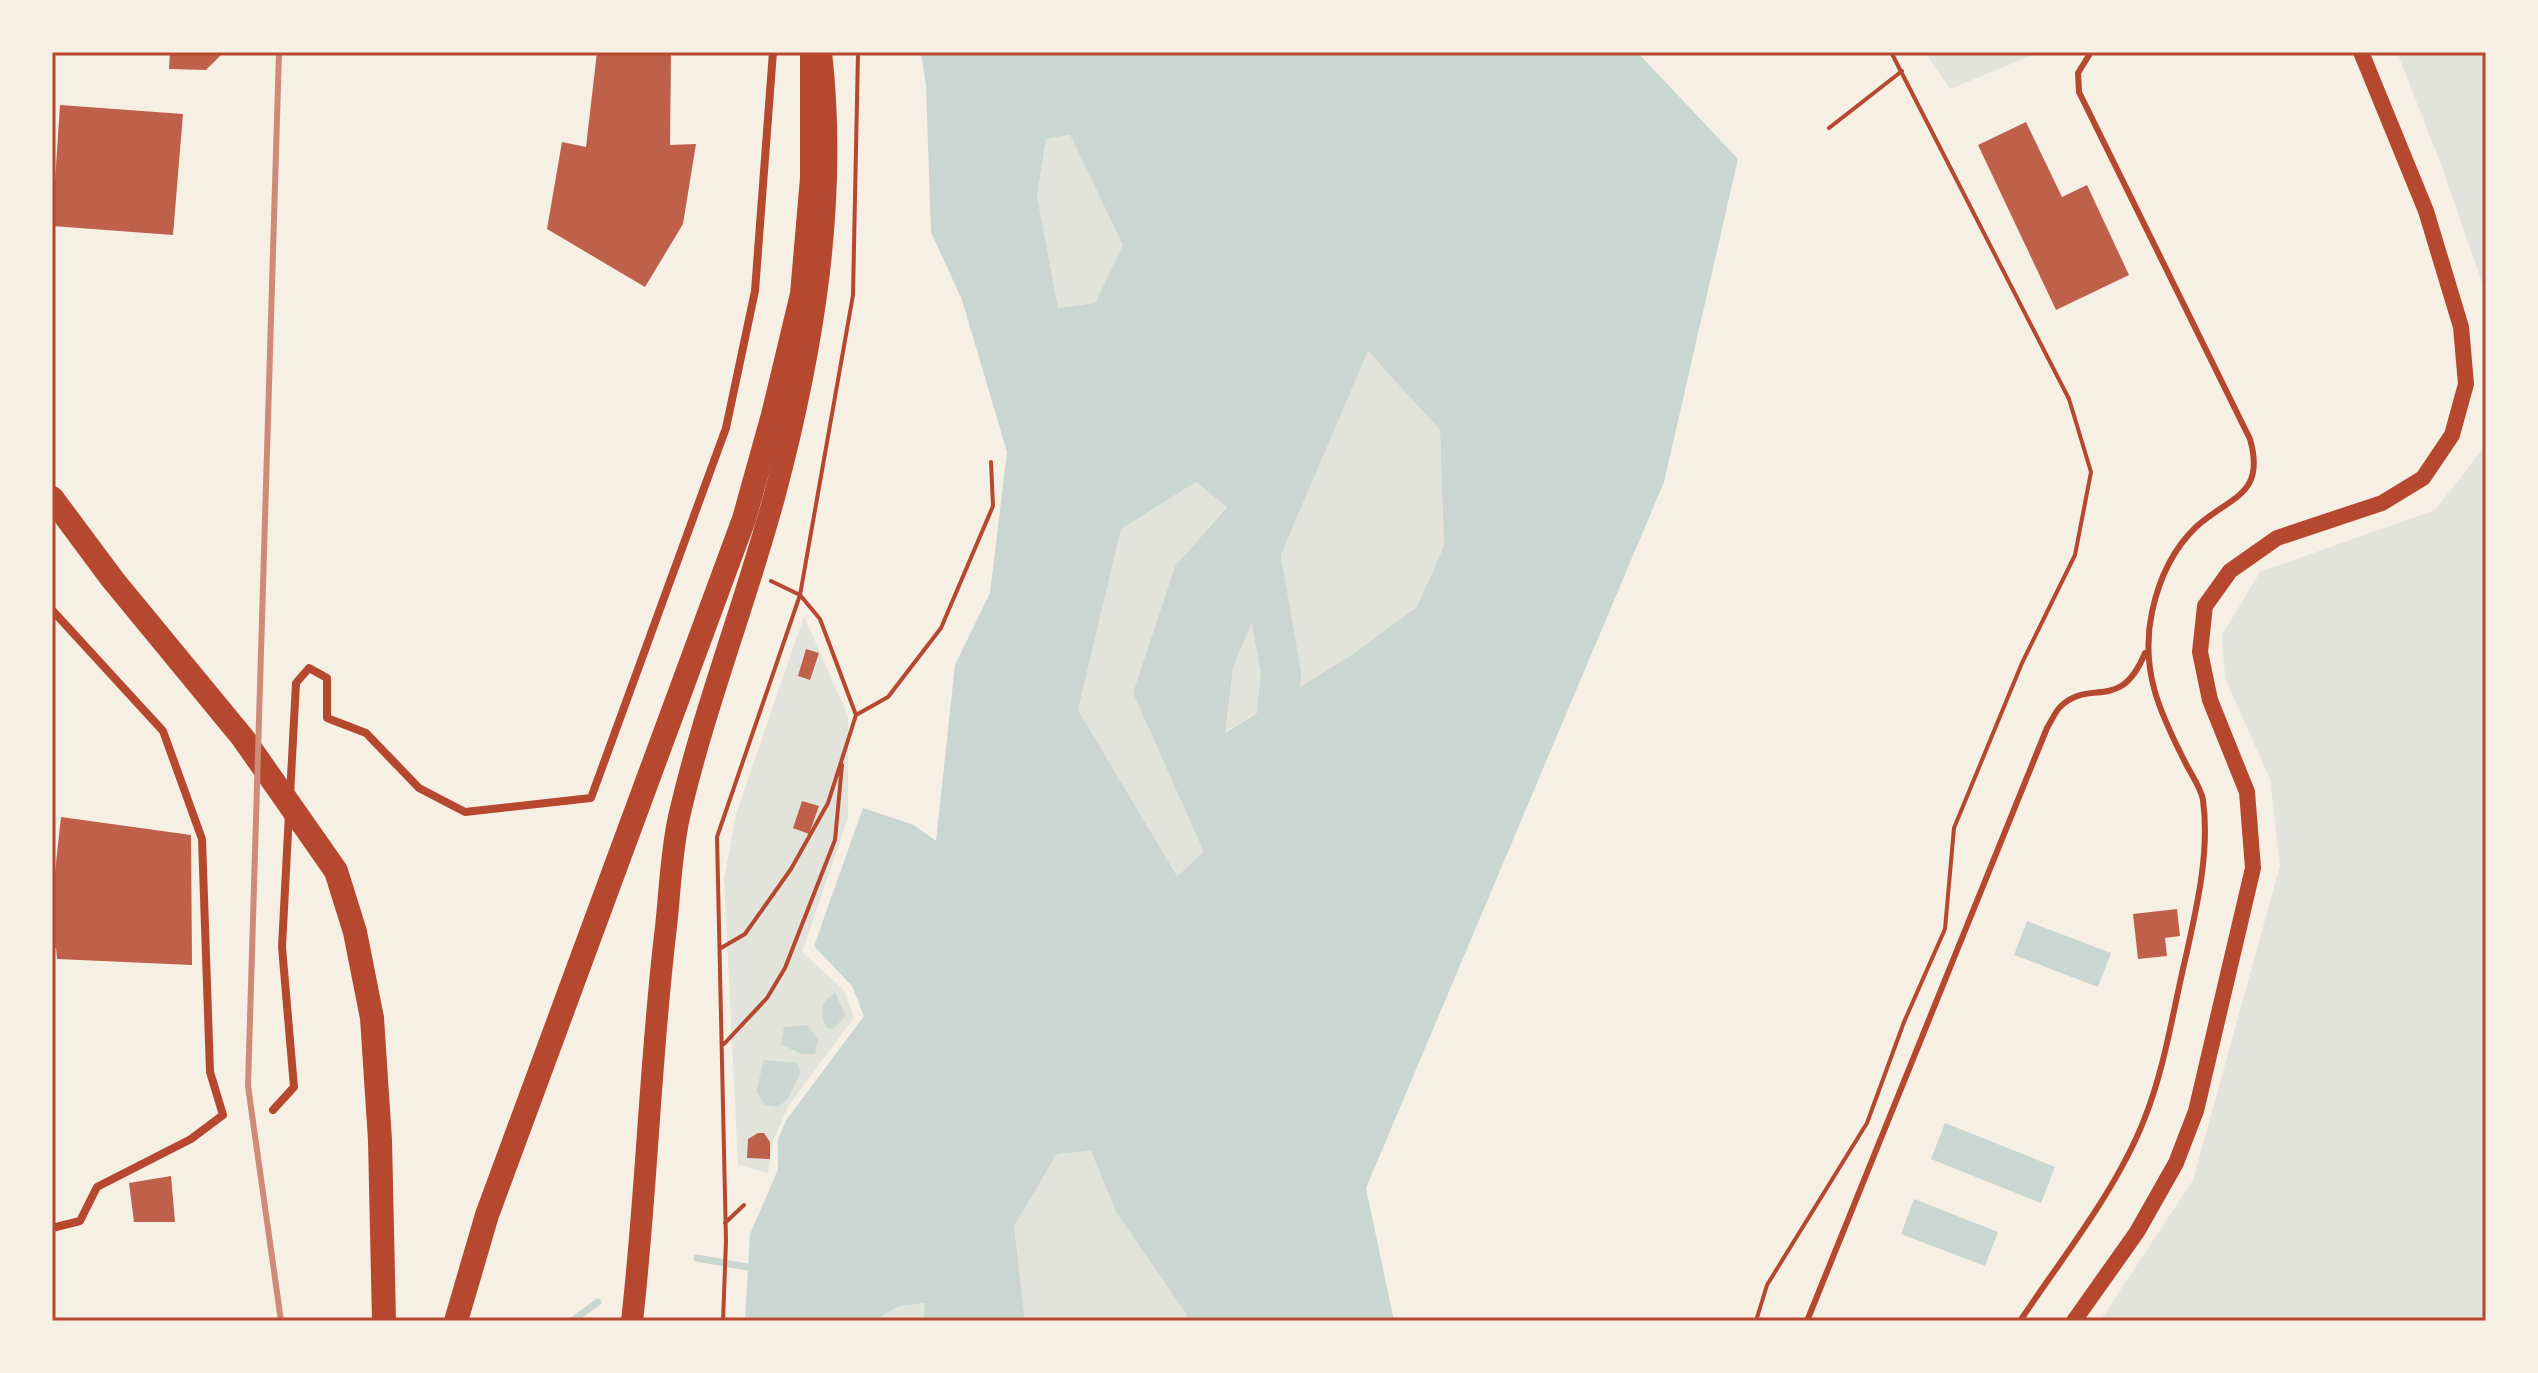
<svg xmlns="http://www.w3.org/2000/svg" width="2538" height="1373" viewBox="0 0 2538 1373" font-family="Lato,sans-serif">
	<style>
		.green { fill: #e2e4dc; fill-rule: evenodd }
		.water { fill: #c9d6d2; fill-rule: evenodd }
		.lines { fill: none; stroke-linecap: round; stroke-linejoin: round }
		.stream { stroke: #c9d6d2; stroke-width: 7 }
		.river { stroke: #c9d6d2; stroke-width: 40 }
		.building { fill: #bf614a }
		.path { stroke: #b5482f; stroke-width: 4 }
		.service { stroke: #b5482f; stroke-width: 6 }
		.minor { stroke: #b5482f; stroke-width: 8 }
		.secondary { stroke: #b5482f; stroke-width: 16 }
		.trunk { stroke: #b5482f; stroke-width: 22 }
		.motorway { stroke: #b5482f; stroke-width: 24 }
		.rail { stroke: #cf8b77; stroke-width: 6 }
		.neatline { fill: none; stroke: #b5482f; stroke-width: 3 }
	</style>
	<rect width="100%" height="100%" fill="#f6efe4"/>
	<!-- green -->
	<path class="green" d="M1925,52H2041L1950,89Z
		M2397,52H2486V294L2442,167Z
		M1070,135L1123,245L1095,303L1058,308L1037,196L1046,139Z
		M1368,350L1440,430L1444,546L1417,607L1350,656L1224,733L1233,667Z
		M2486,445V1321H2100L2193,1180L2280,866L2270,779L2225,678L2222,635L2260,572L2435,510Z
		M1196,482L1227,506L1175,566L1133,693L1205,852L1176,876L1078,710L1121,529Z
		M804,616L848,716V818L802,952L844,990L854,1018L789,1105L774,1138L768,1173L738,1165L724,879L736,814ZM758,1133H764L770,1142V1159L747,1158L748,1139Z
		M1091,1151L1116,1212L1187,1315L1186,1321H1025L1014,1226L1057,1154Z
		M925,1303L923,1321H872L900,1306Z"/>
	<!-- water -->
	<path class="water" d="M921,52H1637L1738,159L1664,482L1366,1188L1394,1321H1186L1187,1315L1116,1212L1091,1151L1057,1154L1014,1226L1025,1321H923L925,1303L900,1306L872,1321H745L750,1234L778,1170V1139L787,1119L864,1016L852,986L814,946L863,808L914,825L936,841L955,665L990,593L1007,452L962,300L931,232L926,86ZM1070,135L1123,245L1095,303L1058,308L1037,196L1046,139ZM1368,351L1440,430L1444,546L1417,607L1350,656L1225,733L1233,667ZM1196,482L1227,507L1175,566L1133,693L1204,852L1177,876L1078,710L1121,529Z
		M2027,921L2111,953L2098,987L2014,955Z
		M835,993L846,1016L833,1029L826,1027C820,1012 820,1001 835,993Z
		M807,1025L818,1040L815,1054H801L781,1044L784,1027Z
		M764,1060L797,1063L801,1072L788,1099L778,1107L765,1105L756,1092Z
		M1945,1123L2055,1167L2041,1203L1931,1159Z
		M1914,1199L1998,1232L1985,1266L1901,1234Z"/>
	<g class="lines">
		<!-- stream -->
		<path class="stream" d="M697,1258L747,1267
			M572,1321L598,1302"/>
		<!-- river -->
		<path class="river" d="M1257,536L1281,673L1273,754"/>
	</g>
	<!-- building -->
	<path class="building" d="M170,52H224L206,70L169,69Z
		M597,52H671L670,145L696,144L683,224L645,287L547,229L562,142L586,147Z
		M60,105L183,114L173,235L52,226Z
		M2026,122L2062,197L2087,185L2129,275L2056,310L1978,145Z
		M806,649L819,653L810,680L798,676Z
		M802,801L819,806L809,834L793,828Z
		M61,817L191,835L192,965L57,959L56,948H52V899Z
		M2177,909L2180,936L2165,938L2167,956L2138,959L2133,914Z
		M758,1133H764L770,1142V1159L747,1158L748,1139Z
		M171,1176L175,1222H134L129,1183Z"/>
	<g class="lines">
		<!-- path -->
		<path class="path" d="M1829,128L1902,71
			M856,715L888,697L941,628L993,506L991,462
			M721,948L745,934L791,869L828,803L856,715L820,619L800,595L771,581
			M724,1044L767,998L785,968L835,840L842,765
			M725,1223L744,1205
			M723,1321L726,1241L717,837L800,595L853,295L858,52
			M1756,1321L1767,1285L1867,1123L1904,1022L1945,929L1954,828L2022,663L2075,555L2091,472L2069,399L1891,52"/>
		<!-- service -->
		<path class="service" d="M1807,1321L2047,728C2051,722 2055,712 2060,707C2091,677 2120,714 2145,653
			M2020,1321C2062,1258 2116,1191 2144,1120C2165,1068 2173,1010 2186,956C2197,906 2210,851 2203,800C2201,787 2190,773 2185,762C2159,711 2140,669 2152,612C2159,579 2172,550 2196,527C2230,496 2266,496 2250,439L2079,92L2078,73L2091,52"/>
		<!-- minor -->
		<path class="minor" d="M52,610L163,731L202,839L210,1072L223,1115L191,1139L97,1187L80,1221L52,1228
			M290,796L296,683L309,668L327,678V718L366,733L419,788L465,812L591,798L726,428L755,291L773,52
			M273,1110L294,1087L282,947L289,813"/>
		<!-- secondary -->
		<path class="secondary" d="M2074,1321L2137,1232L2176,1163L2196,1111L2253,868L2247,792L2210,700L2200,652L2205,606L2230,571L2277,538L2382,503L2423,478L2452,435L2466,384L2461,327L2426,211L2361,52"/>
		<!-- trunk -->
		<path class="trunk" d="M632,1321C647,1190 650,1058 666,927C670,891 671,853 679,817C704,708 746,602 775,494C813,350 838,201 821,52"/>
		<!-- motorway -->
		<path class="motorway" d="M52,498L113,580L243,738L336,871L355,932L372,1018L380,1140L384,1321
			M456,1321L487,1215L744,519L773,415L802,294L812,178V52"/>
		<!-- rail -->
		<path class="rail" d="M279,52L248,1086L281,1321"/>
	</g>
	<!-- border -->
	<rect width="2538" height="1373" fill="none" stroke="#f6efe4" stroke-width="108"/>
	<rect x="54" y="54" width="2430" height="1265" class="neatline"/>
</svg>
